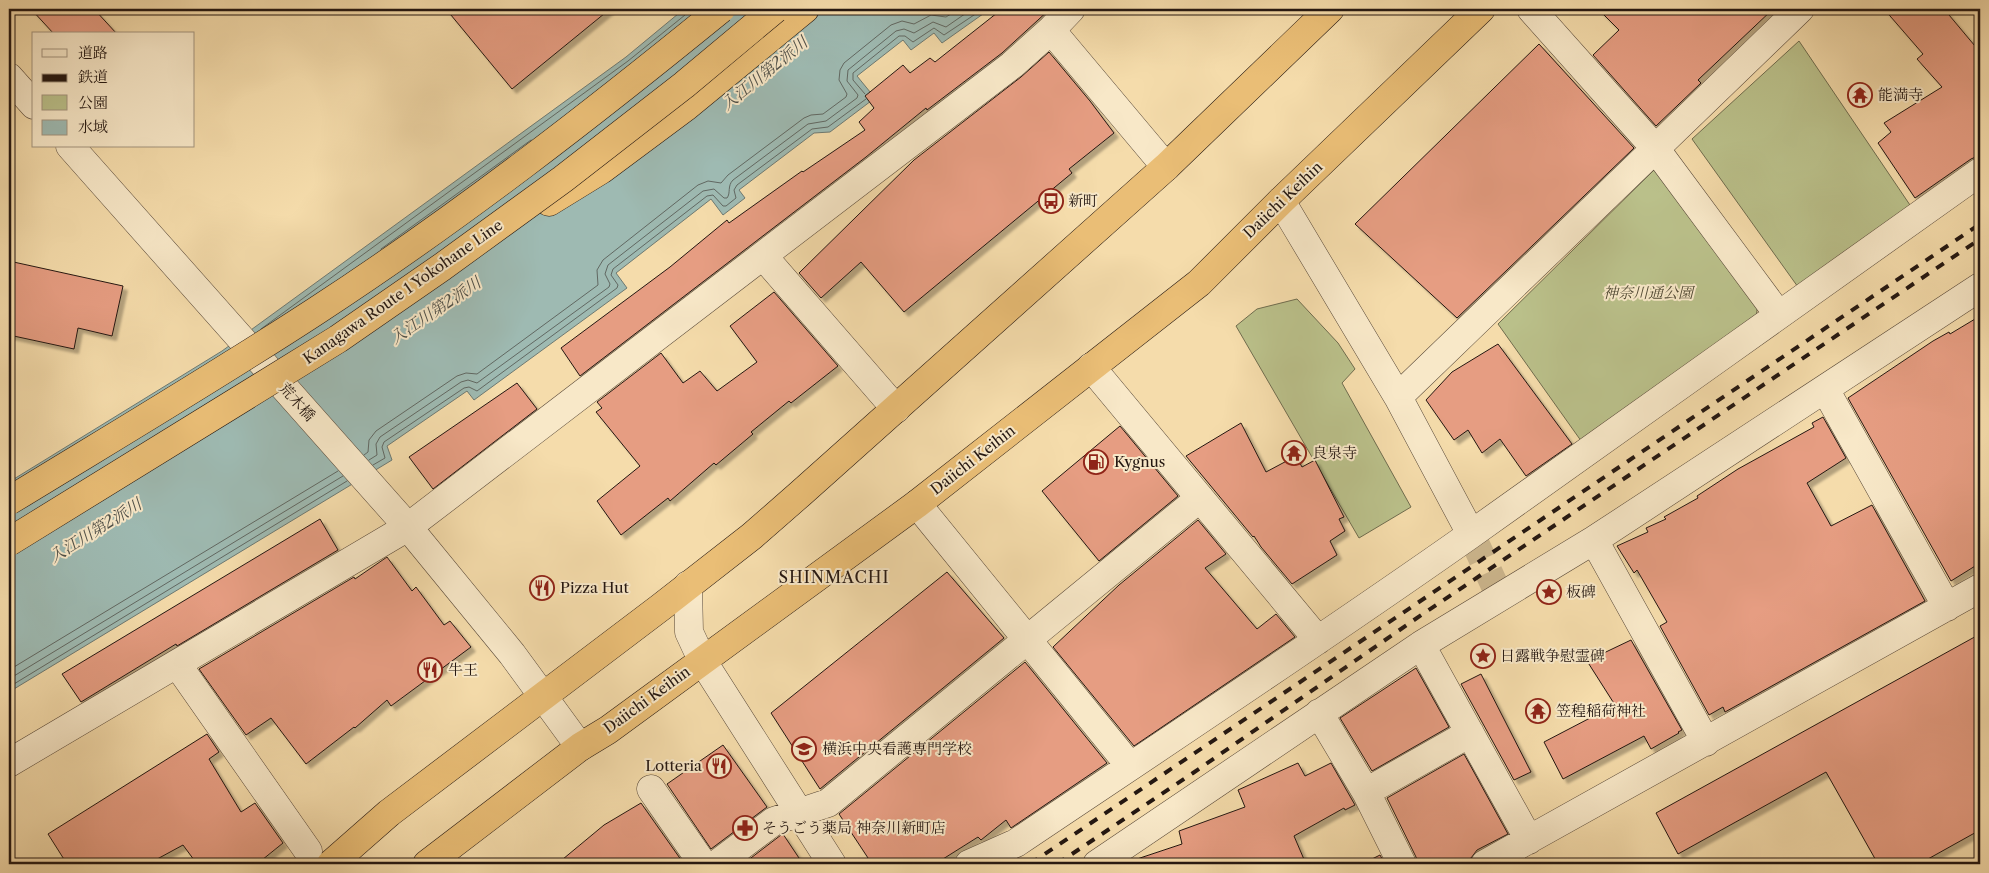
<svg xmlns="http://www.w3.org/2000/svg" width="1989" height="873" viewBox="0 0 1989 873" font-family="'Libre Caslon Text','Noto Serif JP',serif">
	<style>
		.green { fill: #bac08a; stroke: #6f6c4e }
		.water { fill: #9ebab2; stroke: #6d7972 }
		.lines { fill: none; stroke-linecap: round; stroke-linejoin: round }
		.shore { stroke: #616862; stroke-width: 1 }
		.building { fill: #e69d82; stroke: #241711; filter: url(#shadow) }
		.minor-tunnel { stroke: #cbb58c; stroke-width: 28; stroke-dasharray: 28 14; stroke-linecap: butt }
		.minor-casing { stroke: #584838; stroke-width: 29 }
		.highway-casing { stroke: #241711; stroke-width: 29 }
		.minor { stroke: #f8e8c8; stroke-width: 28 }
		.highway { stroke: #eabe76; stroke-width: 28 }
		.rail { stroke: #241711; stroke-width: 4; stroke-dasharray: 9 9; stroke-linecap: butt }
		.highway-bridge-casing { stroke: #241711; stroke-width: 29; stroke-linecap: butt }
		.highway-bridge { stroke: #eabe76; stroke-width: 28 }
		.labels { text-anchor: middle; stroke-width: 4; stroke-linejoin: round; paint-order: stroke }
		.poi-label { font-size: 15px; fill: #241711; stroke: #f8e8c8; text-anchor: start }
		.street-label { font-size: 15px; fill: #241711; stroke: #f8e8c8 }
		.park-label { font-size: 15px; font-style: italic; fill: #514a35; stroke: #f8e8c8 }
		.water-label { font-size: 16px; font-style: italic; fill: #4f5049; stroke: #f8e8c8 }
		.neighbourhood-label { font-size: 16px; letter-spacing: 1px; fill: #241711; stroke: #f8e8c8 }
	</style>
	<defs>
		<filter id="shadow"><feDropShadow dx="4.5" dy="4.5" stdDeviation="1" flood-color="#0004"/></filter>
	</defs>
	<rect width="100%" height="100%" fill="#f5dcab"/>
	<filter id="stains"><feTurbulence type="fractalNoise" baseFrequency=".004" numOctaves="4"/><feColorMatrix values="0 0 0 0 .2 0 0 0 0 .09 0 0 0 0 .02 0 0 0 .5 -.17"/></filter>
	<radialGradient id="worn" r=".72"><stop offset=".6" stop-color="#630" stop-opacity="0"/><stop offset="1" stop-color="#630" stop-opacity=".3"/></radialGradient>
	<!-- green -->
	<path class="green" d="M1799,41L1912,208L1798,287L1692,139Z
		M1658,166L1758,302L1756,318L1584,445L1498,324Z
		M1297,299L1338,343L1355,369L1342,383L1411,507L1359,538L1236,326L1257,309Z"/>
	<!-- water -->
	<path class="water" d="M684,9H990L942,43L934,33L911,50L903,40L857,76L875,98L830,132L814,133L739,190L745,198L723,215L711,199L616,273L627,288L474,400L467,391L387,446L392,460L9,692V482L222,351L626,57Z"/>
	<g class="lines">
		<!-- shore -->
		<path class="shore" d="M865,94L853,80V73L899,36H905L913,42L934,28L944,35L983,9
			M381,249L531,140
			M261,329L628,61L685,15L687,9
			M364,455L368,452L369,440L376,431L457,376L466,373L477,374L598,285L597,270L603,260L698,185L708,181L721,183L728,175L804,118L811,115L823,114L846,97L847,94L839,80L840,70L844,63L891,25L902,21L914,24L931,15L946,17L959,9
			M369,460L377,455L376,444L380,437L461,382L468,380L477,383L609,287L610,284L605,274L608,265L703,191L714,189L724,198H727C731,193 727,186 733,180L808,124L826,121L857,98L858,95L847,81L848,70L896,31L904,29L914,33L933,22L946,27L972,9
			M373,465L385,458L382,447L384,442L464,388L469,387L477,391L617,288L618,285L611,275L613,269L707,196L713,195L723,206H726L736,198L734,190L737,185L812,129L828,127L866,99
			M9,670L338,471
			M9,679L343,476
			M9,687L347,481"/>
	</g>
	<!-- building -->
	<path class="building" d="M31,9H94L117,34H54Z
		M446,9H610L512,89Z
		M1002,9H1050L1002,53L927,110L926,108L866,157L580,376L561,348L670,267L727,220L729,223L802,171L803,172L865,130L859,122L874,108L865,96L903,65L910,73L930,58L935,62Z
		M1598,9H1773L1698,80L1701,83L1656,126L1593,55L1619,30Z
		M1884,9H1944L1980,52V155L1971,159L1915,198L1878,143L1891,132L1884,123L1942,87L1917,59L1923,54Z
		M1539,44L1634,148L1457,318L1355,224Z
		M1049,52L1090,101L1114,133L1069,169L1072,173L904,312L861,262L821,298L799,273L914,160L1021,77Z
		M9,261L123,286L112,336L78,328L74,349L9,335Z
		M774,292L838,366L791,403L789,401L751,432L753,434L716,465L714,463L670,501L668,498L621,535L597,501L640,466L596,412L602,408L597,402L661,353L683,383L700,371L717,391L757,362L730,326Z
		M1980,316V563L1951,581L1848,398L1933,341L1949,332L1950,334Z
		M1498,344L1572,444L1526,476L1500,439L1482,453L1468,430L1454,440L1426,400L1452,372Z
		M517,383L537,409L433,489L409,457Z
		M1823,417L1846,458L1807,483L1831,526L1872,505L1925,601L1725,712L1723,707L1709,715L1660,626L1667,622L1637,570L1634,573L1617,546L1648,532L1646,528L1666,519L1664,517L1698,498L1697,496L1738,469L1814,427L1812,423Z
		M1241,423L1266,472L1296,456L1302,467L1315,460L1344,517L1339,519L1345,531L1330,541L1337,555L1292,584L1261,547L1254,536L1253,537L1186,456Z
		M1120,426L1178,496L1099,561L1042,491Z
		M320,519L338,550L177,646L176,644L81,702L62,674Z
		M1198,520L1226,554L1205,568L1257,629L1276,614L1295,637L1134,746L1053,647L1119,585Z
		M387,557L412,591L416,587L444,625L450,621L471,647L391,706L387,700L355,728L354,727L306,764L271,718L246,735L199,669L354,577L355,579Z
		M947,572L1004,638L820,789L771,713Z
		M1980,634V830L1919,864H1878L1826,772L1678,854L1656,813Z
		M1631,640L1682,730L1678,732L1679,733L1651,749L1644,736L1563,779L1544,742L1615,705L1587,661Z
		M1025,662L1107,763L1011,828L1006,820L981,840L978,837L935,864H872L839,814Z
		M1416,668L1449,727L1372,771L1340,718Z
		M1481,674L1531,772L1514,780L1461,684Z
		M207,734L219,752L209,759L241,812L255,803L283,843L257,864H197L183,845L148,864H67L48,834Z
		M723,745L767,807L711,849L667,784Z
		M1464,754L1508,834L1477,850L1471,858L1461,864H1418L1416,857L1387,798Z
		M1298,763L1305,776L1331,763L1355,805L1345,810L1344,808L1294,836L1306,864H1134V860L1182,844L1179,831L1245,807L1238,790Z
		M641,803L684,864H557L604,825Z
		M783,834L803,864H743L781,835Z
		M1380,855L1385,864H1362Z"/>
	<g class="lines">
		<!-- minor-tunnel -->
		<path class="minor-tunnel" d="M1471,534L1500,597"/>
		<defs>
			<path id="minor" d="M1531,9L1655,148L1778,314
				M1051,30L1166,167
				M9,77L34,105
				M70,146L408,527L512,654L580,747
				M1281,201L1398,397L1471,534
				M764,257L896,409
				M1091,367L1318,640
				M1825,389L1947,607
				M1398,397L1800,9
				M917,504L1130,766
				M1594,540L1706,742
				M688,585L689,632L702,660L832,864
				M1421,645L1529,840
				M177,664L308,851
				M1319,713L1366,792L1402,864
				M9,763L408,527L1012,65L1051,30L1071,9
				M651,789L703,864
				M1366,792L1470,733
				M717,864L774,821L828,803L1200,498
				M969,864L1016,843C1168,741 1321,640 1470,535C1641,415 1809,292 1980,172
				M1097,864L1421,645L1594,540L1980,287
				M1485,864L1980,588"/>
			<path id="highway" d="M549,202L601,170L687,106L805,9
				M331,864L389,813L661,607L752,536L800,494L1166,167L1330,9
				M427,864L580,747L608,730L917,504L1199,283L1281,201L1481,9"/>
		</defs>
		<!-- minor casing -->
		<use href="#minor" class="minor-casing"/>
		<!-- highway casing -->
		<use href="#highway" class="highway-casing"/>
		<!-- minor -->
		<use href="#minor" class="minor"/>
		<!-- highway -->
		<use href="#highway" class="highway"/>
		<!-- rail -->
		<path class="rail" d="M1030,864L1980,224
			M1057,864L1193,773L1414,620L1980,239"/>
		<defs>
			<path id="highway-bridge" d="M9,501C112,438 215,377 316,311C457,219 591,115 721,9
				M9,542L338,339L442,267L563,179L684,85L775,9"/>
		</defs>
		<!-- highway-bridge casing -->
		<use href="#highway-bridge" class="highway-bridge-casing"/>
		<!-- highway-bridge -->
		<use href="#highway-bridge" class="highway-bridge"/>
	</g>
	<!-- icons -->
	<defs>
		<symbol id="temple-ring" viewBox="-11 -11 22 22"><circle r="9.5" fill="#f8e8c8" stroke="#8f2418" stroke-width="1.5"/><path d="M0-6L5-2H3V0L6.5 2.5H4V6H1.5V3h-3V6H-4V2.5H-6.5L-3 0V-2H-5Z" fill="#8f2418"/></symbol>
		<symbol id="bus-ring" viewBox="-11 -11 22 22"><circle r="9.5" fill="#f8e8c8" stroke="#8f2418" stroke-width="1.5"/><path d="M-5-6H5V4H4V6H2V4H-2V6H-4V4H-5ZM-3.5-4V0h7V-4ZM-3.5 1.2v1.5H-2V1.2ZM2 1.2v1.5H3.5V1.2Z" fill="#8f2418"/></symbol>
		<symbol id="fuel-ring" viewBox="-11 -11 22 22"><circle r="9.5" fill="#f8e8c8" stroke="#8f2418" stroke-width="1.5"/><path d="M-5.5-6h7V0h2V4h1.3V-2.5L3-4.5l.8-.8L6-3V5H2.5V1h-1V6h-7ZM-4.2-4.7v3.2H.2V-4.7Z" fill="#8f2418"/></symbol>
		<symbol id="restaurant-ring" viewBox="-11 -11 22 22"><circle r="9.5" fill="#f8e8c8" stroke="#8f2418" stroke-width="1.5"/><path d="M-5-6h1v4h1v-4h1v4h1v-4h1v5L-1.5 .5V6h-2V.5L-5-1ZM5-6V6H3V1.5H1.5Q1.5-4 5-6Z" fill="#8f2418"/></symbol>
		<symbol id="sight-ring" viewBox="-11 -11 22 22"><circle r="9.5" fill="#f8e8c8" stroke="#8f2418" stroke-width="1.5"/><path d="M0-6L1.8-2.2L6-1.7L2.9 1.2L3.7 5.4L0 3.3L-3.7 5.4L-2.9 1.2L-6-1.7L-1.8-2.2Z" fill="#8f2418"/></symbol>
		<symbol id="university-ring" viewBox="-11 -11 22 22"><circle r="9.5" fill="#f8e8c8" stroke="#8f2418" stroke-width="1.5"/><path d="M0-5L7-2L0 1L-7-2ZM-4 1L0 2.5L4 1V4Q0 6-4 4Z" fill="#8f2418"/></symbol>
		<symbol id="pharmacy-ring" viewBox="-11 -11 22 22"><circle r="9.5" fill="#f8e8c8" stroke="#8f2418" stroke-width="1.5"/><path d="M-2-6h4v4h4v4h-4v4h-4v-4h-4v-4h4Z" fill="#8f2418"/></symbol>
	</defs>
	<g fill-rule="evenodd">
		<use href="#temple-ring" x="1846" y="81" width="28" height="28"/>
		<use href="#bus-ring" x="1037" y="187" width="28" height="28"/>
		<use href="#temple-ring" x="1280" y="439" width="28" height="28"/>
		<use href="#fuel-ring" x="1082" y="448" width="28" height="28"/>
		<use href="#restaurant-ring" x="528" y="574" width="28" height="28"/>
		<use href="#sight-ring" x="1535" y="578" width="28" height="28"/>
		<use href="#sight-ring" x="1469" y="642" width="28" height="28"/>
		<use href="#restaurant-ring" x="416" y="656" width="28" height="28"/>
		<use href="#temple-ring" x="1524" y="697" width="28" height="28"/>
		<use href="#university-ring" x="790" y="735" width="28" height="28"/>
		<use href="#restaurant-ring" x="705" y="752" width="28" height="28"/>
		<use href="#pharmacy-ring" x="731" y="814" width="28" height="28"/>
	</g>
	<g class="labels">
		<!-- poi labels -->
		<g class="poi-label">
			<text x="1878" y="100">能満寺</text>
			<text x="1068" y="206">新町</text>
			<text x="1312" y="458">良泉寺</text>
			<text x="1114" y="467">Kygnus</text>
			<text x="560" y="593">Pizza Hut</text>
			<text x="1566" y="597">板碑</text>
			<text x="1500" y="661">日露戦争慰霊碑</text>
			<text x="448" y="675">牛王</text>
			<text x="1556" y="716">笠䅣稲荷神社</text>
			<text x="822" y="754">横浜中央看護専門学校</text>
			<text x="702" y="771" text-anchor="end">Lotteria</text>
			<text x="762" y="833">そうごう薬局 神奈川新町店</text>
		</g>
		<!-- street labels -->
		<g class="street-label">
			<text transform="translate(1283 200) rotate(-44)" y="5">Daiichi Keihin</text>
			<text transform="translate(403 292) rotate(-35)" y="5">Kanagawa Route 1 Yokohane Line</text>
			<text transform="translate(297 402) rotate(48)" y="5">荒木橋</text>
			<text transform="translate(973 460) rotate(-38)" y="5">Daiichi Keihin</text>
			<text transform="translate(647 700) rotate(-36)" y="5">Daiichi Keihin</text>
		</g>
		<!-- park labels -->
		<g class="park-label">
			<text x="1648" y="298">神奈川通公園</text>
		</g>
		<!-- water labels -->
		<g class="water-label">
			<text transform="translate(764 73) rotate(-39)" y="6">入江川第2派川</text>
			<text transform="translate(435 310) rotate(-34)" y="6">入江川第2派川</text>
			<text transform="translate(95 530) rotate(-32)" y="6">入江川第2派川</text>
		</g>
		<!-- neighbourhood labels -->
		<g class="neighbourhood-label">
			<text x="834" y="583">SHINMACHI</text>
		</g>
	</g>
	<!-- margin -->
	<rect width="1989" height="873" fill="none" stroke="#f5dcab" stroke-width="30"/>
	<rect x="10" y="10" width="1969" height="853" fill="none" stroke="#241711" stroke-width="2.5"/>
	<rect x="15" y="15" width="1959" height="843" fill="none" stroke="#241711"/>
	<!-- legend -->
	<rect x="32" y="32" width="162" height="115" fill="#f8e8c8" stroke="#a3947f"/>
	<rect x="42" y="49" width="25" height="8" fill="#f8e8c8" stroke="#a3947f"/>
	<text x="78" y="58" font-size="15" fill="#241711">道路</text>
	<rect x="42" y="74" width="25" height="8" fill="#241711" stroke="#a3947f"/>
	<text x="78" y="82" font-size="15" fill="#241711">鉄道</text>
	<rect x="42" y="95" width="25" height="15" fill="#bac08a" stroke="#a3947f"/>
	<text x="78" y="108" font-size="15" fill="#241711">公園</text>
	<rect x="42" y="120" width="25" height="15" fill="#9ebab2" stroke="#a3947f"/>
	<text x="78" y="132" font-size="15" fill="#241711">水域</text>
	<rect width="100%" height="100%" filter="url(#stains)"/>
	<rect width="100%" height="100%" fill="url(#worn)"/>
</svg>
